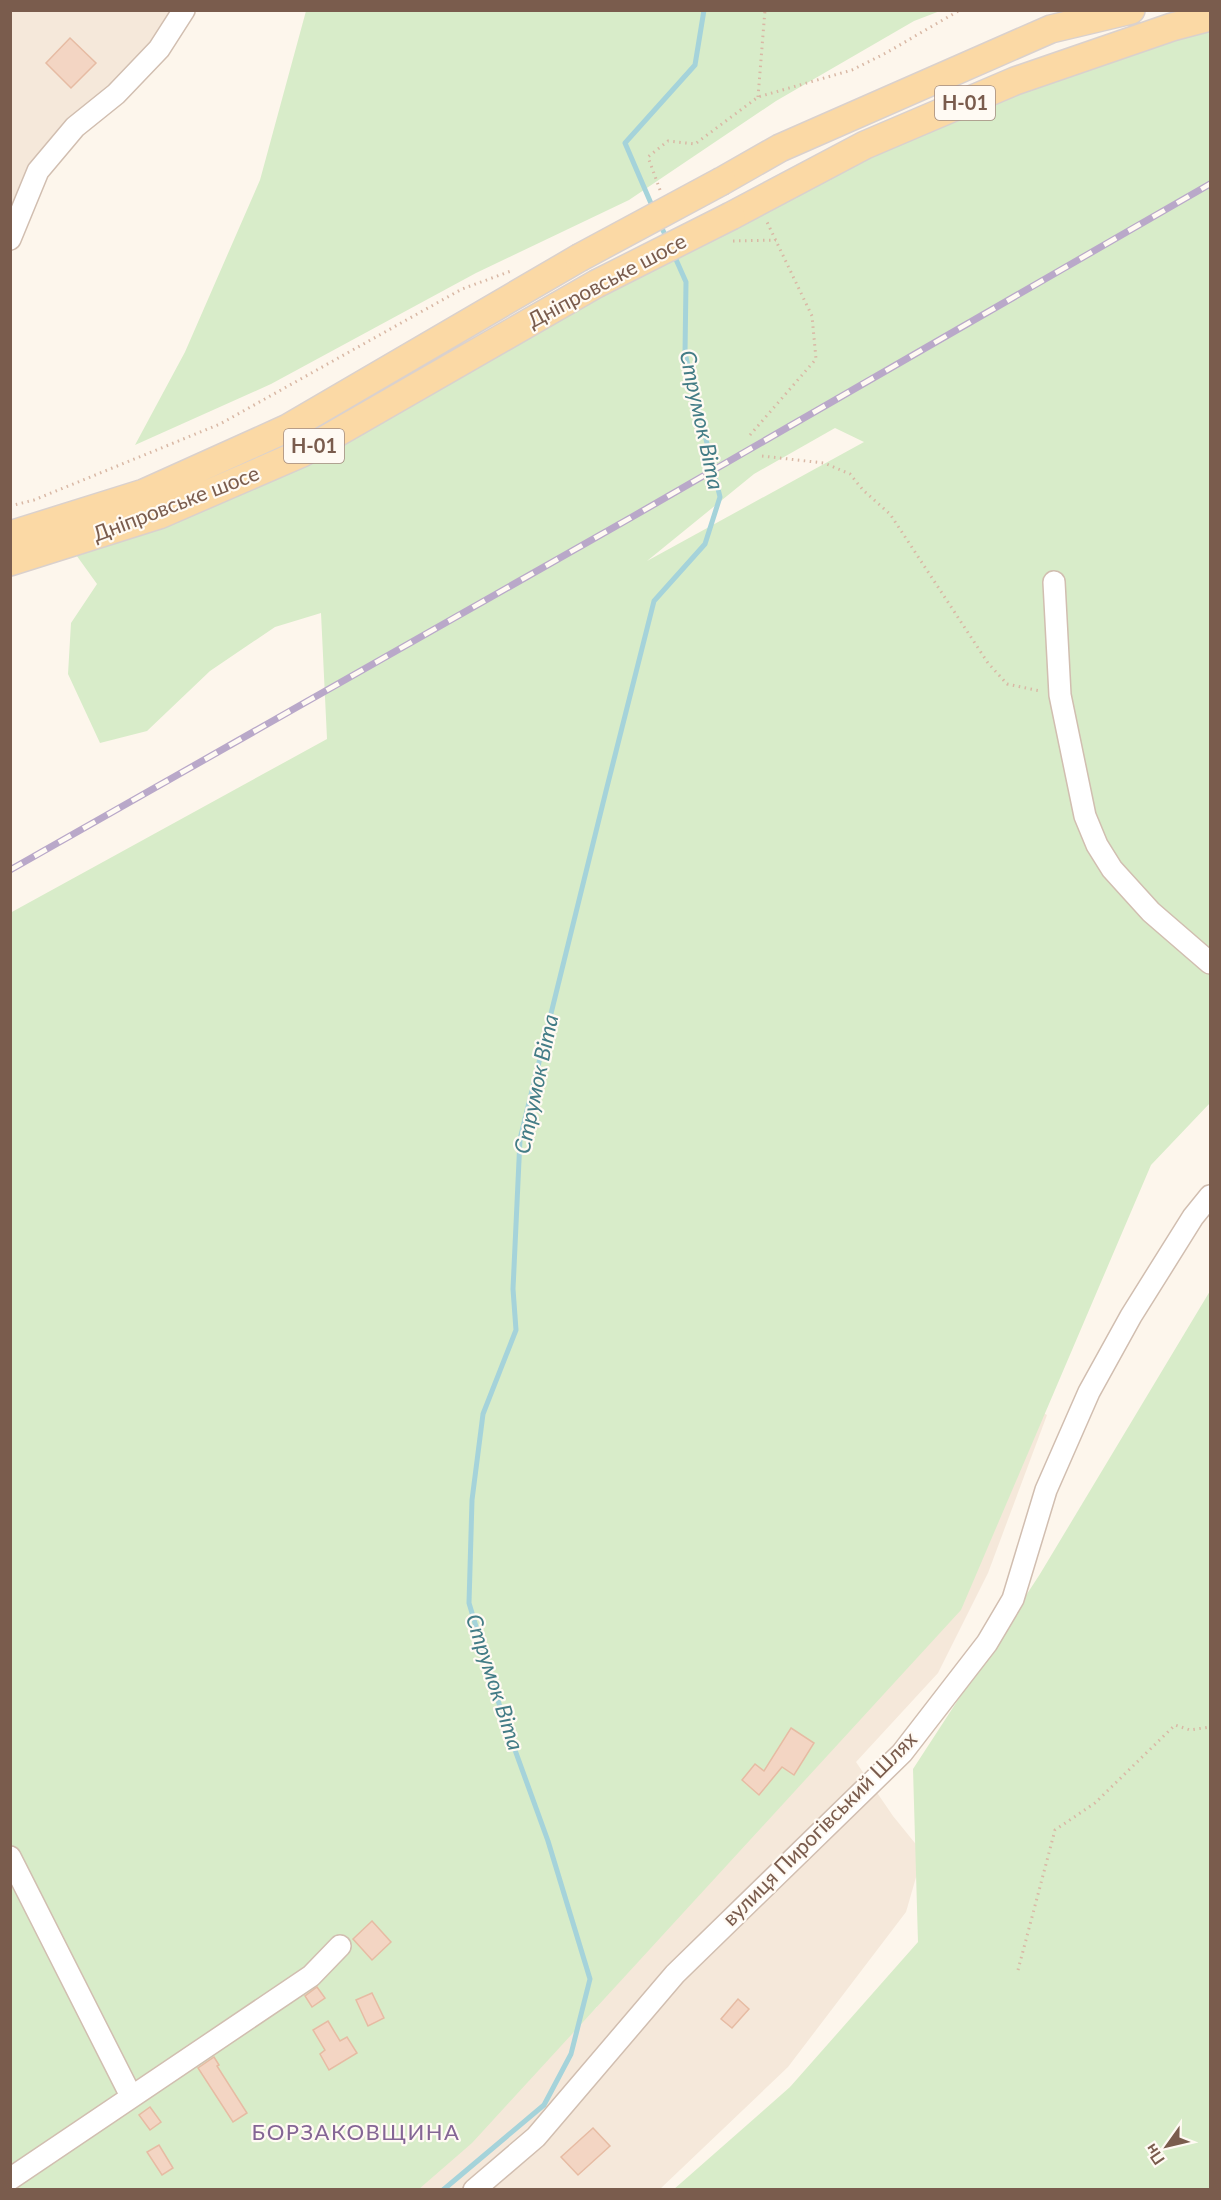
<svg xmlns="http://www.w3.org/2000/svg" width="1221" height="2200" viewBox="0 0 1221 2200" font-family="Lato,sans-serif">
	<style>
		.residential { fill: #f5e8da }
		.green { fill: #d8ecc9; fill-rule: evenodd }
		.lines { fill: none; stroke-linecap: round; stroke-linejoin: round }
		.stream { stroke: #a5d3da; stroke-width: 5 }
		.building { fill: #f3d5c3; stroke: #e6bba3; stroke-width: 1.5 }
		.minor-casing { stroke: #d1beb0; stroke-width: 24 }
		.major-casing { stroke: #dad1cd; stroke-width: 30 }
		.path { stroke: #d9b8a5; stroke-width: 3; stroke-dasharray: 1.5 4.5; stroke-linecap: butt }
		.minor { stroke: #fff; stroke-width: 21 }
		.major { stroke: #fbd9a5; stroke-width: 27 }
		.rail-casing { stroke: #b9a8c9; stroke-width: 7 }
		.rail { stroke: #fffaf3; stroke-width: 4.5; stroke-dasharray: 14; stroke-linecap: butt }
		.major-bridge-casing { stroke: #dad1cd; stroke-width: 30; stroke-linecap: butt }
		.major-bridge { stroke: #fbd9a5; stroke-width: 27 }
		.labels { text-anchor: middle; stroke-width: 4.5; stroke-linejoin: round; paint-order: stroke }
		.shield { fill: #fffaf3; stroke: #a28b7f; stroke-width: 1.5 }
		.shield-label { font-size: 20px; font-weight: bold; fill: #7a5c4d }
		.street-label { font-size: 21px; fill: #7a5c4d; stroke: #fffaf3 }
		.water-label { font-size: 22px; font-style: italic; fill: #437c86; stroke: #fffaf3 }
		.neighbourhood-label { font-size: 22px; letter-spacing: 1.5px; fill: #846695; stroke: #fffaf3 }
	</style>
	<rect width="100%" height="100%" fill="#fdf6ec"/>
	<!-- residential -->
	<path class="residential" d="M11,11H184L75,127L11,239Z
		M924,1351L1047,1415L988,1573L938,1673L856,1762L893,1816L923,1853L906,1912L788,2067L660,2189H11L10,1695L494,2105L597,2007L622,1806Z"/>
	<!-- green -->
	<path class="green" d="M306,11V10L940,11L914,21L776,101L629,200L476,273L271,384L135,445L185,352L260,180Z
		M1210,17V1103L1151,1165L961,1610L472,2143L419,2189H11L10,913L327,739L321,613L275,627L210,671L147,731L100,743L68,674L71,623L97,584L69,545L159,515L865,145ZM835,428L864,442L647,561L754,474Z
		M1210,1291V2189L673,2190L790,2087L918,1942L913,1769L1040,1574Z"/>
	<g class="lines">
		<!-- stream -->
		<path class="stream" d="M653,208L625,143L695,65L704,10
			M659,222L668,241
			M443,2190L544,2105L571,2054L590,1979L548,1841L503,1717L469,1603L472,1500L483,1414L516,1330L513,1289L520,1139L606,791L654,601L705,544L720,497L685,353L686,282L674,255"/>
	</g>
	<!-- building -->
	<path class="building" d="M70,38L96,63L71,88L46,63Z
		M791,1728L814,1743L794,1775L782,1767L759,1795L742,1780L755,1764L764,1771Z
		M372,1921L391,1942L372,1960L353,1939Z
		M317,1987L325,1998L312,2007L305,1996Z
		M372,1993L384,2018L368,2026L356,2000Z
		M738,1999L749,2009L732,2028L721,2019Z
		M328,2021L340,2041L347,2037L357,2053L329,2070L320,2054L325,2050L313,2030Z
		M214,2057L219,2065L217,2066L247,2113L233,2122L198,2068Z
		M150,2107L161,2122L150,2130L139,2115Z
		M593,2128L610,2146L578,2175L561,2157Z
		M159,2145L173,2168L162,2175L147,2152Z"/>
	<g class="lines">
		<defs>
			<path id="minor" d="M10,239L38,171L75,127L116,94L159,49L184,10
				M1054,582L1060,695L1085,816L1097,845L1112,869L1151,912L1210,963
				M10,1857L131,2096
				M10,2179L311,1976L340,1946
				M474,2190L536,2137L675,1974L902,1753L987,1643L1013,1599L1046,1490L1089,1392L1131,1316L1193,1217L1210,1196"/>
			<path id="major" d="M722,181L780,148L1051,29L1131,10
				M731,216L865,145L1015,81L1172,27L1210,17
				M10,535L144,493L288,428L579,258
				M10,562L159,515L302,453L596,284"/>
		</defs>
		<!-- minor casing -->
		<use href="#minor" class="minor-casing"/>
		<!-- major casing -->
		<use href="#major" class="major-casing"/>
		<!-- path -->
		<path class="path" d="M758,97L765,10
			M660,190L648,157L668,141L695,144L758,97L852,70L886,53L960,10
			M733,241L776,240
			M750,435L816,359L812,316L766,220
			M762,456L824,463L850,474L863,490L890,514L988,663L1007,684L1040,691
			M10,506L34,500L220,424L462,289L511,271
			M1018,1970L1055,1830L1095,1803L1175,1725L1190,1730L1210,1727"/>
		<!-- minor -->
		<use href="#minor" class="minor"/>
		<!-- major -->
		<use href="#major" class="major"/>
		<defs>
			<path id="rail" d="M10,870L632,517L1210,184"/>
		</defs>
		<!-- rail casing -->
		<use href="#rail" class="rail-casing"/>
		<!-- rail -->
		<use href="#rail" class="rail"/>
		<defs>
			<path id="major-bridge" d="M579,258L722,181
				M596,284L731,216"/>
		</defs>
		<!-- major-bridge casing -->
		<use href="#major-bridge" class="major-bridge-casing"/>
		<!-- major-bridge -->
		<use href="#major-bridge" class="major-bridge"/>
	</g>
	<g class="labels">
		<!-- shield labels -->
		<g class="shield">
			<rect x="935" y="86" width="60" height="34" rx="4.5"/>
			<rect x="284" y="429" width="60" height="34" rx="4.5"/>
		</g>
		<g class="shield-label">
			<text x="965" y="110">Н-01</text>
			<text x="314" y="453">Н-01</text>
		</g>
		<!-- street labels -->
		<g class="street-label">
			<text transform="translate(607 281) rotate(-28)" y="7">Дніпровське шосе</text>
			<text transform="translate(176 504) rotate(-21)" y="7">Дніпровське шосе</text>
			<text transform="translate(820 1829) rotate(-45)" y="7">вулиця Пирогівський Шлях</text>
		</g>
		<!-- water labels -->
		<g class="water-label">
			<text transform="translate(702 420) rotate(78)" y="8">Струмок Віта</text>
			<text transform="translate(536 1084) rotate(-78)" y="8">Струмок Віта</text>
			<text transform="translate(495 1682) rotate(72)" y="8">Струмок Віта</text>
		</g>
		<!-- neighbourhood labels -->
		<g class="neighbourhood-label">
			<text x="356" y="2140">БОРЗАКОВЩИНА</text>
		</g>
	</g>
	<!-- border -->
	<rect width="1221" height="2200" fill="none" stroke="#7a5c4d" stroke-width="24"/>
	<!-- north arrow -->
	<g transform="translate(1167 2146) rotate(236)" stroke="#fffaf3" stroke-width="4.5" paint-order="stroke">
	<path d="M0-4.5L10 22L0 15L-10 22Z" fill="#7a5c4d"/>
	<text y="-9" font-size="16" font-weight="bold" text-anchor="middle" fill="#7a5c4d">Пн</text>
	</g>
</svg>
